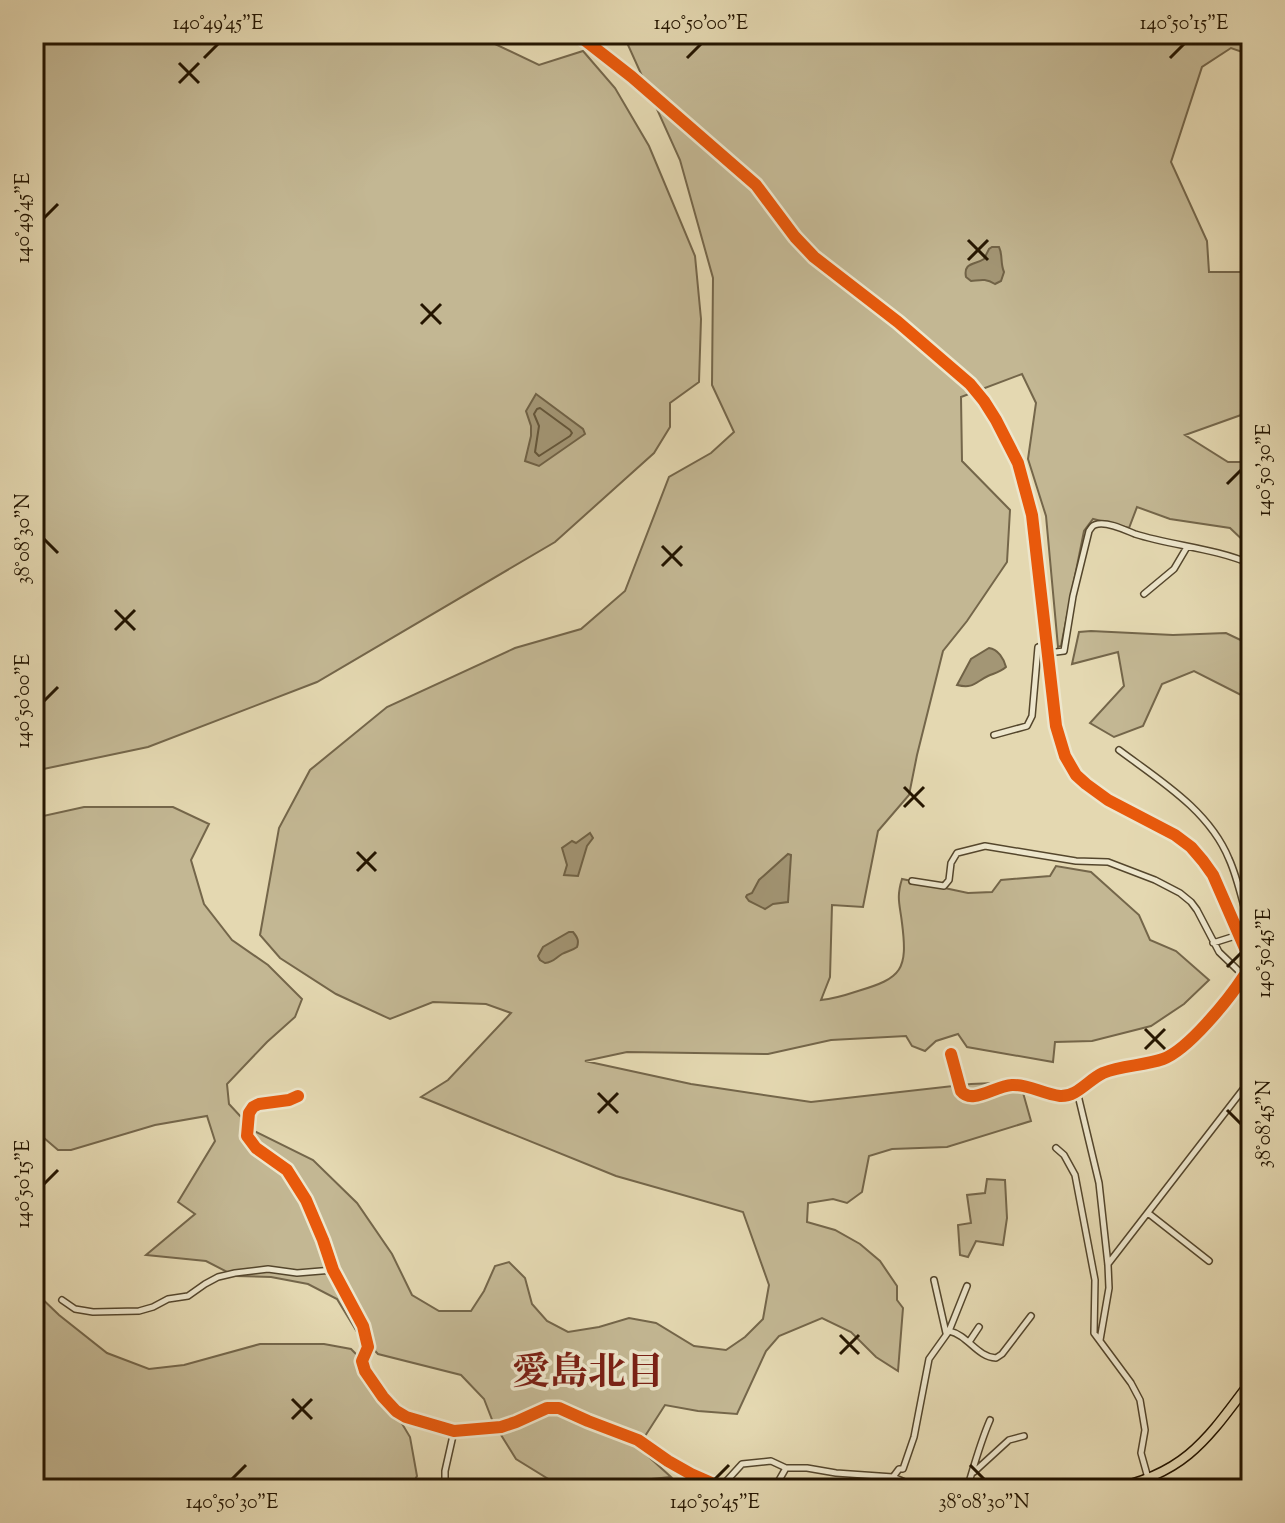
<svg xmlns="http://www.w3.org/2000/svg" width="1285" height="1523" viewBox="0 0 1285 1523" font-family="'Sorts Mill Goudy','Noto Serif JP',serif">
	<style>
		.green { fill: #c3b793; stroke: #74664a; stroke-width: 2 }
		.water { fill: #a39675; stroke: #706246; stroke-width: 2 }
		.lines { fill: none; stroke-linecap: round; stroke-linejoin: round }
		.shore { stroke: #64563a; stroke-width: 2 }
		.secondary-tunnel { stroke: #beb18e; stroke-width: 7; stroke-dasharray: 7 3.5; stroke-linecap: butt }
		.street-casing { stroke: #54462c; stroke-width: 8 }
		.secondary-casing { stroke: #241500; stroke-width: 10 }
		.primary-casing { stroke: #241500; stroke-width: 11 }
		.street { stroke: #ede6cc; stroke-width: 5 }
		.secondary { stroke: #ede6cc; stroke-width: 7 }
		.primary { stroke: #e4d8b1; stroke-width: 8 }
		.cycleway-casing { stroke: #ede6cc; stroke-width: 17 }
		.cycleway { stroke: #e8590c; stroke-width: 12 }
		.ticks { fill: none; stroke: #241500; stroke-width: 3 }
		.labels { text-anchor: middle; stroke-width: 7; stroke-linejoin: round; paint-order: stroke }
		.quarter-label { font-size: 38px; font-weight: bold; fill: #7a1f14; stroke: #ede6cc }
		.neatline { fill: none; stroke: #241500; stroke-width: 3 }
		.ticks-label { font-size: 20px; text-anchor: middle; fill: #241500 }
	</style>
	<rect width="100%" height="100%" fill="#e4d8b1"/>
	<filter id="stains"><feTurbulence type="fractalNoise" baseFrequency=".0025" numOctaves="4"/><feColorMatrix values="0 0 0 0 .2 0 0 0 0 .09 0 0 0 0 .02 0 0 0 .5 -.17"/></filter>
	<radialGradient id="worn" r=".72"><stop offset=".6" stop-color="#630" stop-opacity="0"/><stop offset="1" stop-color="#630" stop-opacity=".3"/></radialGradient>
	<!-- green -->
	<path class="green" d="M34,34H474L539,65L583,51L615,88L649,146L695,256L701,319L699,382L670,403V427L654,453L555,542L317,682L148,747L34,771Z
		M543,34H1251V55L1231,48L1202,67L1171,162L1207,241L1209,272H1251V410L1241,415L1185,435L1228,462H1251V548L1230,528L1170,519L1137,507L1129,528L1093,519L1084,531L1061,646L1058,647L1046,516L1028,459L1036,403L1022,374L961,397L962,461L1010,510L1007,562L967,621L943,651L917,755L909,795L878,831L863,907L832,905L830,977L821,1000C833,999 846,995 858,991C902,978 908,970 902,923C900,905 896,898 902,879L968,893L992,892L1001,880L1050,876L1056,866L1091,872L1139,915L1150,940L1176,951L1209,980L1184,1004L1151,1026L1092,1041L1055,1042L1053,1062L967,1047L958,1034L936,1041L925,1051L912,1046L906,1036L831,1040L768,1054L627,1052L585,1061L691,1084L811,1102L971,1084L1020,1082L1031,1121L947,1147L892,1149L869,1156L862,1192L847,1203L833,1199L808,1203L807,1222L835,1230L860,1244L880,1261L897,1286V1300L903,1308L898,1371L876,1357L851,1332L822,1318L779,1336L766,1351L737,1414L698,1411L665,1405L638,1447L671,1477L563,1488L516,1459L493,1422L484,1399L461,1375L378,1354L357,1332L337,1299L308,1284L271,1277L235,1276L206,1261L146,1255L195,1214L178,1202L215,1141L207,1116L155,1125L71,1150H58L37,1132L34,1119V1090L39,1036L34,1023V818L84,807H173L209,824L191,860L204,904L232,940L268,965L302,999L295,1017L267,1042L227,1084L229,1104L254,1131L313,1160L357,1203L392,1254L412,1295L439,1311H471L484,1291L495,1266L509,1262L525,1278L532,1304L547,1321L568,1332L599,1327L629,1318L656,1323L694,1346L726,1350L745,1337L763,1319L769,1285L743,1212L616,1176L421,1097L448,1080L511,1013L486,1004L433,1002L390,1019L336,994L280,958L260,935L279,828L310,770L387,707L515,648L581,629L625,591L669,477L711,453L734,432L712,385L713,278L680,160L624,36L549,44Z
		M1091,631L1173,635L1226,633L1251,645V700L1194,671L1162,684L1143,726L1114,737L1090,723L1124,686L1118,652L1072,664L1079,632Z
		M987,1179L1005,1180L1007,1218L1003,1245L976,1241L968,1257L960,1255L958,1225L971,1223L967,1195L985,1193Z
		M34,1291L59,1315L107,1353L149,1369L184,1365L260,1344H324L351,1349L367,1365L410,1437L417,1476L410,1489H34Z"/>
	<!-- water -->
	<path class="water" d="M992,247H999C1003,255 1000,263 1004,272L1001,281L995,284C985,278 981,280 971,281L966,277C963,262 975,265 984,259L989,249Z
		M536,394L583,429L585,434L539,466L525,461L531,436V426L526,411Z
		M989,648C998,649 1004,659 1006,667C1000,672 995,673 988,676C975,682 974,689 957,685L971,659Z
		M590,833L593,838L587,846L578,876L564,875L567,865L562,848L572,841L576,843Z
		M788,854L791,855L788,902L773,904L765,909L749,901L746,897L747,895L752,893L759,880Z
		M569,932H573C578,938 579,941 577,947C572,951 567,951 562,954C555,958 554,962 545,963L540,960L538,956L543,947Z"/>
	<g class="lines">
		<!-- shore -->
		<path class="shore" d="M540,408L570,430L572,433L570,436L539,456L535,452L539,426L534,414L537,409Z"/>
		<!-- secondary-tunnel -->
		<path class="secondary-tunnel" d="M577,34L632,77L756,185
			M898,322L970,384"/>
		<defs>
			<path id="street" d="M1144,594L1174,569L1187,547
				M1048,653L1064,651L1073,596L1089,531C1092,527 1092,525 1098,524C1109,522 1125,530 1135,534C1173,546 1214,548 1251,564
				M994,735L1027,726L1032,716L1038,647L1047,644
				M1119,750C1159,780 1209,810 1229,859C1239,881 1243,907 1251,931
				M912,881L944,886L949,880L951,863L957,853L985,846L1076,861L1108,862L1155,880L1180,893L1191,902L1197,910L1219,952L1244,976
				M1213,943L1251,931
				M951,1054L961,1091C972,1105 994,1086 1012,1085C1028,1084 1043,1094 1060,1096C1077,1097 1088,1080 1103,1073C1122,1065 1143,1066 1163,1059C1188,1050 1229,999 1244,976L1251,974
				M1077,1091L1099,1183L1108,1265L1109,1288L1100,1340
				M298,1096L289,1100L259,1104L253,1107L249,1113L247,1136L256,1148L287,1170L306,1200L323,1240L333,1270L363,1326L368,1347L362,1361L365,1371L383,1397L396,1411L406,1417L454,1431L501,1427L516,1422L547,1408H559L588,1421L638,1440L668,1461L691,1474L725,1489
				M1056,1148L1064,1155L1075,1175L1095,1280L1094,1333L1131,1383L1140,1400L1145,1430L1141,1453L1148,1478
				M1148,1213L1209,1261
				M1108,1264L1251,1079
				M934,1280L946,1333
				M62,1300L75,1309L93,1312L139,1311L153,1307L168,1299L188,1296L205,1284L218,1277L235,1273L268,1269L297,1273L333,1270
				M949,1331L967,1286
				M969,1342L979,1327
				M974,1472L1009,1440L1024,1436
				M893,1477L899,1469H903L914,1437L929,1359L949,1331C968,1335 977,1357 996,1358L1002,1354L1031,1316
				M721,1487L742,1464L771,1461L786,1468
				M445,1489V1471L454,1431
				M702,1489L707,1481
				M774,1489L786,1468H807L836,1473L893,1477L921,1489
				M967,1489C974,1466 980,1443 990,1420"/>
			<path id="secondary" d="M756,185L795,237L814,257L898,322
				M970,384C1026,450 1033,515 1042,597C1046,640 1051,683 1056,726L1065,756L1076,775L1086,784L1108,800L1175,835L1191,847L1203,861L1213,875L1251,962"/>
			<path id="primary" d="M1110,1489C1186,1474 1208,1438 1251,1381"/>
		</defs>
		<!-- street casing -->
		<use href="#street" class="street-casing"/>
		<!-- secondary casing -->
		<use href="#secondary" class="secondary-casing"/>
		<!-- primary casing -->
		<use href="#primary" class="primary-casing"/>
		<!-- street -->
		<use href="#street" class="street"/>
		<!-- secondary -->
		<use href="#secondary" class="secondary"/>
		<!-- primary -->
		<use href="#primary" class="primary"/>
		<defs>
			<path id="cycleway" d="M577,34L632,77L756,185L795,237L814,257L898,322L970,384L984,401L996,420L1018,463L1032,515L1056,726L1065,756L1076,775L1086,784L1108,800L1175,835L1191,847L1203,861L1213,875L1251,962
				M951,1054L961,1091C972,1105 994,1086 1012,1085C1028,1084 1043,1094 1060,1096C1077,1097 1088,1080 1103,1073C1122,1065 1143,1066 1163,1059C1188,1050 1229,999 1244,976L1251,974
				M298,1096L289,1100L259,1104L253,1107L249,1113L247,1136L256,1148L287,1170L306,1200L323,1240L333,1270L363,1326L368,1347L362,1361L365,1371L383,1397L396,1411L406,1417L454,1431L501,1427L516,1422L547,1408H559L588,1421L638,1440L668,1461L691,1474L725,1489"/>
		</defs>
		<!-- cycleway casing -->
		<use href="#cycleway" class="cycleway-casing"/>
		<!-- cycleway -->
		<use href="#cycleway" class="cycleway"/>
	</g>
	<!-- ticks -->
	<path class="ticks" d="M204,58L218,44M687,58L701,44M1170,58L1184,44M179,63L199,83M179,83L199,63M44,218L58,204M968,240L988,260M968,260L988,240M421,304L441,324M421,324L441,304M1227,484L1241,470M44,539L58,553M662,546L682,566M662,566L682,546M115,610L135,630M115,630L135,610M44,701L58,687M904,787L924,807M904,807L924,787M357,852L376,871M357,871L376,852M1227,967L1241,953M1145,1029L1165,1049M1145,1049L1165,1029M598,1093L618,1113M1227,1110L1241,1124M598,1113L618,1093M44,1184L58,1170M840,1335L859,1354M840,1354L859,1335M292,1399L312,1419M292,1419L312,1399M970,1465L984,1479M232,1479L246,1465M715,1479L729,1465"/>
	<g class="labels">
		<!-- quarter labels -->
		<g class="quarter-label">
			<text x="588" y="1384">愛島北目</text>
		</g>
	</g>
	<!-- margin -->
	<rect width="1285" height="1523" fill="none" stroke="#e4d8b1" stroke-width="88"/>
	<rect x="44" y="44" width="1197" height="1435" class="neatline"/>
	<g class="ticks-label">
		<text x="218" y="29">140°49'45"E</text>
		<text x="701" y="29">140°50'00"E</text>
		<text x="1184" y="29">140°50'15"E</text>
		<text transform="translate(22 218) rotate(-90)" y="7">140°49'45"E</text>
		<text transform="translate(1263 470) rotate(-90)" y="7">140°50'30"E</text>
		<text transform="translate(22 539) rotate(-90)" y="7">38°08'30"N</text>
		<text transform="translate(22 701) rotate(-90)" y="7">140°50'00"E</text>
		<text transform="translate(1263 953) rotate(-90)" y="7">140°50'45"E</text>
		<text transform="translate(1263 1124) rotate(-90)" y="7">38°08'45"N</text>
		<text transform="translate(22 1184) rotate(-90)" y="7">140°50'15"E</text>
		<text x="232" y="1508">140°50'30"E</text>
		<text x="715" y="1508">140°50'45"E</text>
		<text x="984" y="1508">38°08'30"N</text>
	</g>
	<rect width="100%" height="100%" filter="url(#stains)"/>
	<rect width="100%" height="100%" fill="url(#worn)"/>
</svg>
